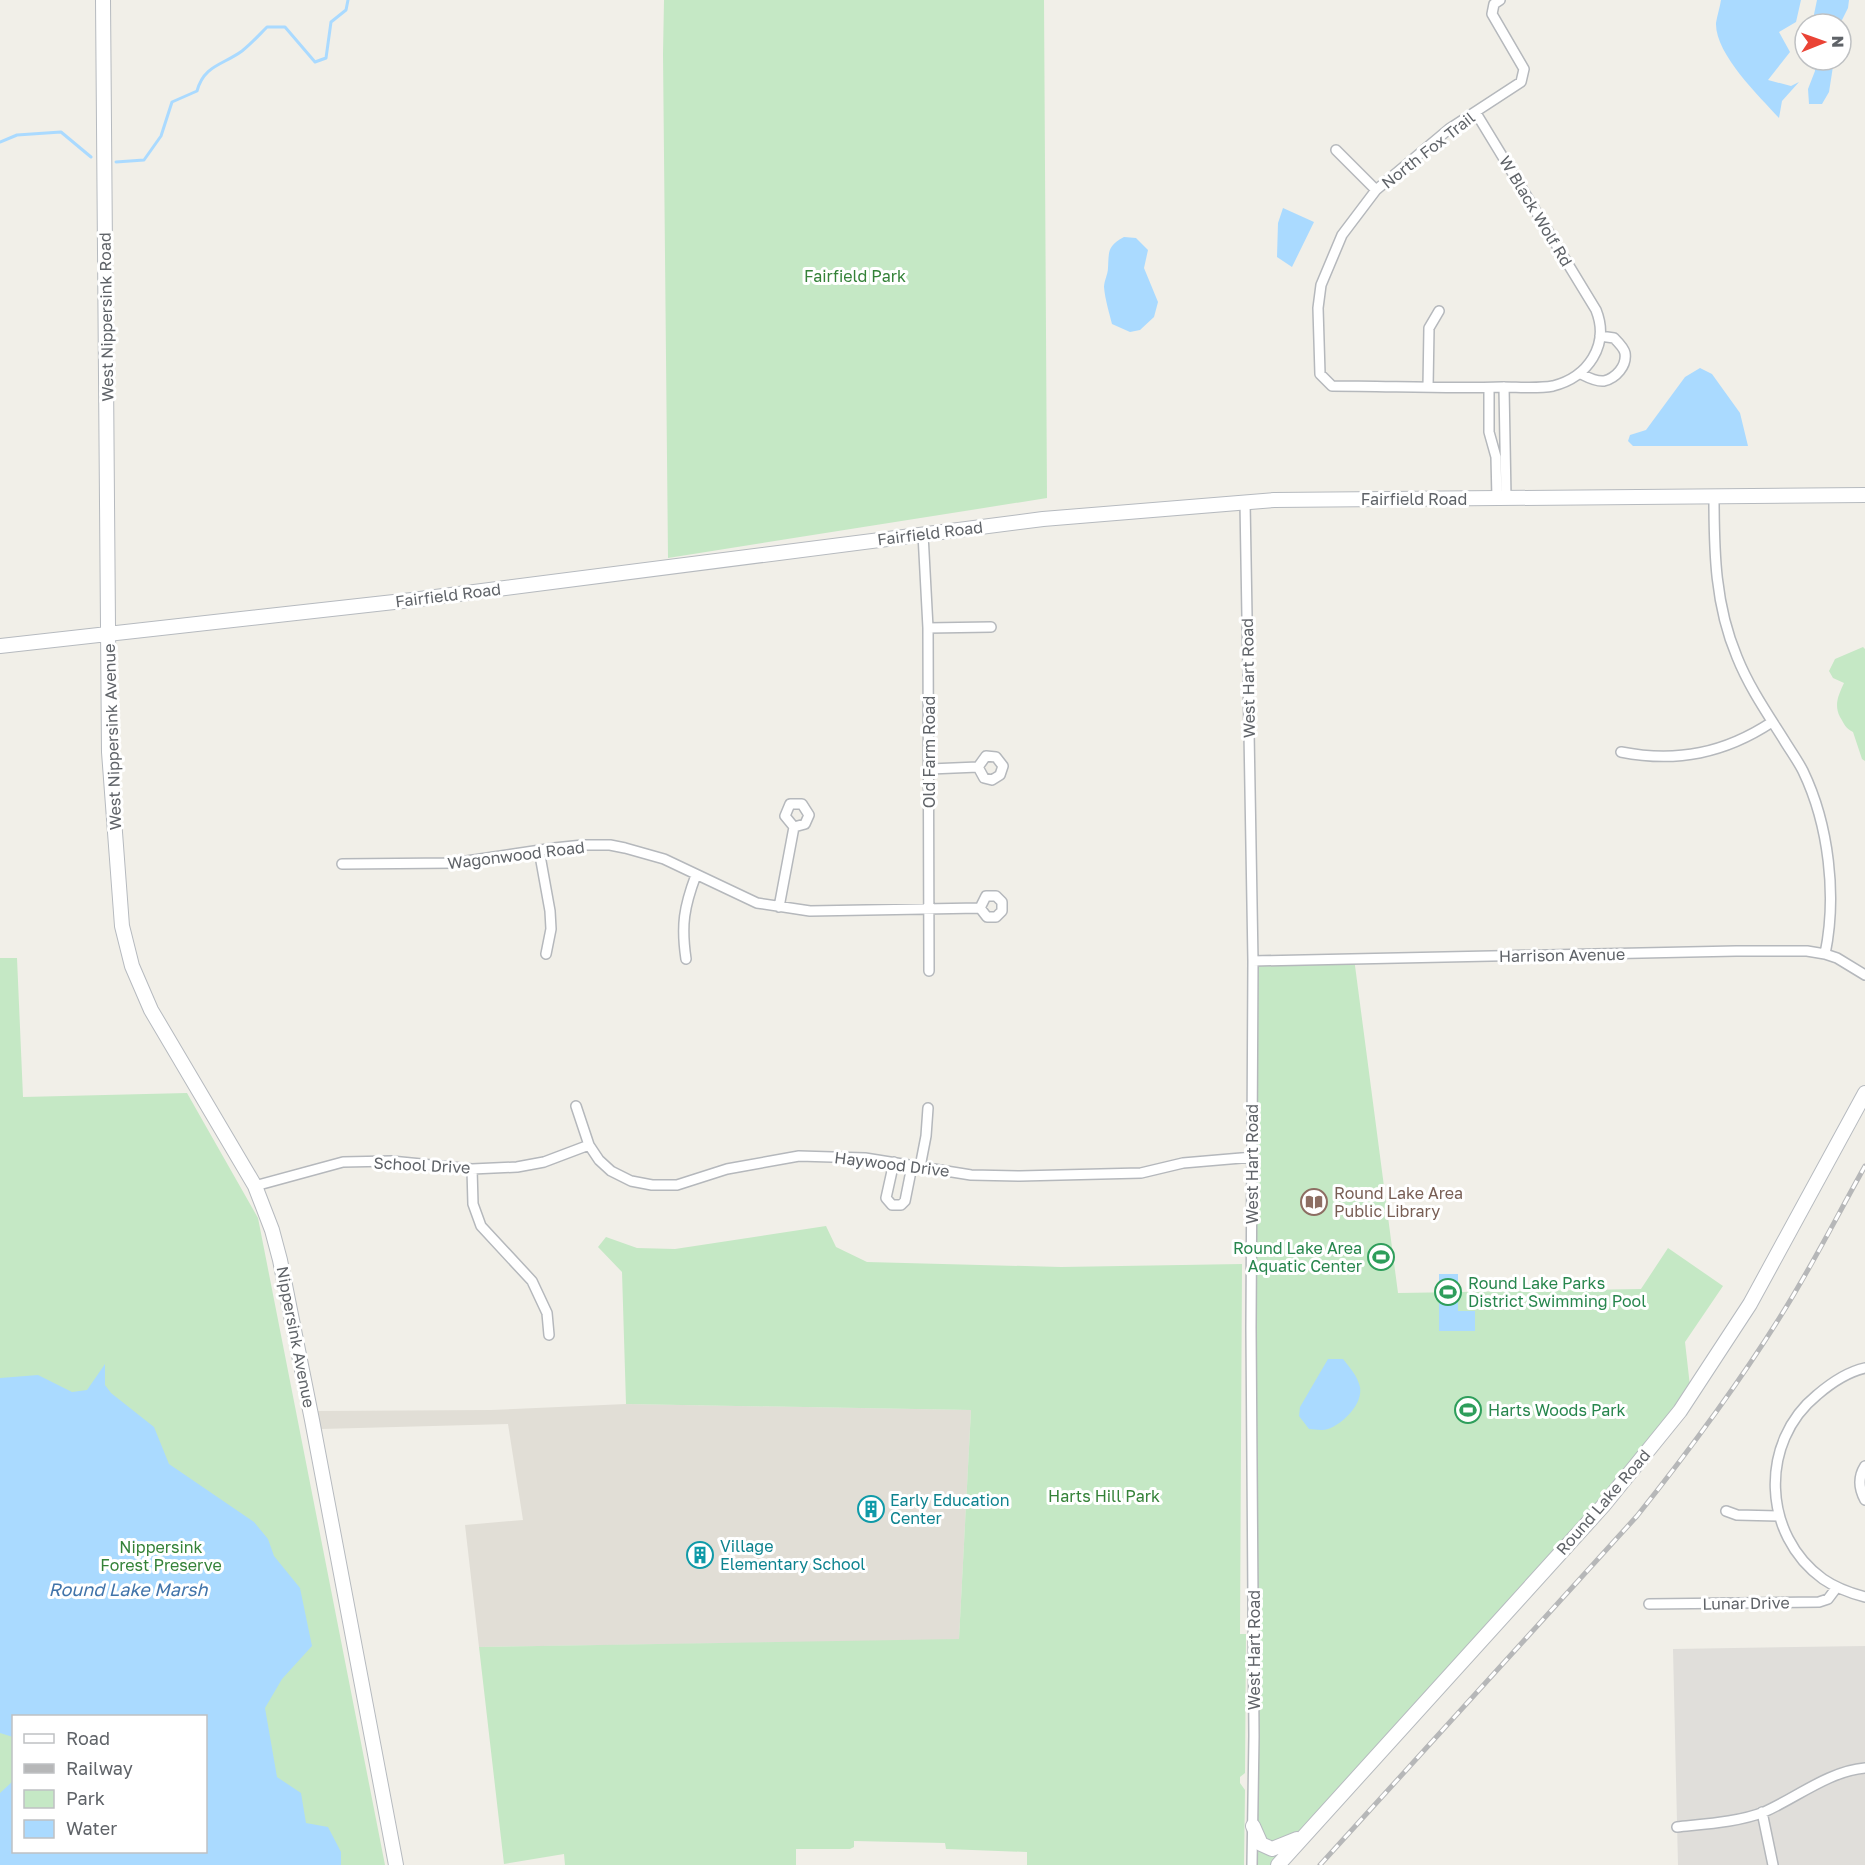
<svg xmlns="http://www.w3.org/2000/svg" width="1865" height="1865" viewBox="0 0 1865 1865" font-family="'Golos Text',sans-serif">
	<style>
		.industrial { fill: #e0deda }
		.education { fill: #e1ded6 }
		.green { fill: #c5e8c5; fill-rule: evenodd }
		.water { fill: #aadaff }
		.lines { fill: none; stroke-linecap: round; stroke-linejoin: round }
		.stream { stroke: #aadaff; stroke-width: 3 }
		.street-casing { stroke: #b5b8bc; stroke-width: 12 }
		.secondary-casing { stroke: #b6babf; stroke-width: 16 }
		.street { stroke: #fff; stroke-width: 9 }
		.secondary { stroke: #fff; stroke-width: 14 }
		.rail-casing { stroke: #b6b7b8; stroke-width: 5 }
		.rail { stroke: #fff; stroke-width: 3; stroke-dasharray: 9; stroke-linecap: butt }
		.labels { text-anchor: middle; stroke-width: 6; stroke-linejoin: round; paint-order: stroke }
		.street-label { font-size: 16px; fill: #5f6368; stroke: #fff }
		.park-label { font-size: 16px; fill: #348238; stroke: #fff }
		.education-label { font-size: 16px; fill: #785e54; stroke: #fff; text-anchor: start }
		.leisure-label { font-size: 16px; fill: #27864d; stroke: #fff; text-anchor: start }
		.culture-label { font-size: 16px; fill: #0d838f; stroke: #fff; text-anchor: start }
		.water-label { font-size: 18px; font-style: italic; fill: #4174aa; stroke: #fff }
	</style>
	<rect width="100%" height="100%" fill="#f1efe8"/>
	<!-- industrial -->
	<path class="industrial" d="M1865,1646V1865H1678L1673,1649Z"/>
	<!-- education -->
	<path class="education" d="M626,1404L971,1410L959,1640L479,1647L465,1525L523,1520L508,1424L321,1429L316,1411L491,1410Z"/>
	<!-- green -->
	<path class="green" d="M664,0H1044L1047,498L668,558L663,54Z
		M1863,647L1865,649V761L1862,759L1853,732C1845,728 1845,725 1840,717C1834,705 1838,696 1844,683L1833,678L1829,671L1835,659Z
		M0,958H17L23,1097L187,1093L258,1218L385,1865H0ZM14,1716H206V1852H14Z
		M1354,958L1398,1293L1641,1289L1668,1248L1723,1286L1685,1342L1691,1395L1277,1865H1252L1253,961Z
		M826,1226L836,1247L867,1262L1061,1267L1242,1264L1240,1634H1246L1245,1773L1240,1777V1783L1245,1790L1244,1865H1027V1852L946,1849L945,1843L854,1841V1847L850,1849H796V1865H565L564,1854L504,1864L479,1647L959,1639L971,1410L626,1404L622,1272L598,1247L606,1237L637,1248L675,1249Z"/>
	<!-- water -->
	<path class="water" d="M1721,0H1801L1796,22L1779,32L1790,52L1768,80L1791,86L1799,82L1782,101L1779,118C1759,96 1715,54 1716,23C1717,16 1720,7 1721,0Z
		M1817,0H1849L1848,8L1840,24H1812Z
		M1814,60H1834L1829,92L1822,104H1809L1808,89L1815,71Z
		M1283,208L1314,222L1292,267L1277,257L1278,223Z
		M1124,237L1136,238L1148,250L1144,268L1158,302L1154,317L1140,330L1130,332L1112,324C1109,312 1105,299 1104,287C1104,281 1108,274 1108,268C1109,252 1107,246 1124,237Z
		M1700,368L1712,374L1740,413L1748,446H1633L1628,441L1630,435L1646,430L1685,377Z
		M1439,1274H1458V1311H1475V1331H1439Z
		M1328,1359H1343C1350,1368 1357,1375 1360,1387C1363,1404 1343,1424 1328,1429C1322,1431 1314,1429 1309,1429L1299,1416L1300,1407Z
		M105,1364V1385L111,1393L154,1427L169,1464L254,1522L268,1539L274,1556L300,1588L312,1646L282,1679L265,1708L277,1777L301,1793L306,1823L328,1827L341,1852V1865H0V1793L13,1781L14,1852H206V1716H14L13,1737L0,1733V1378L38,1375L72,1392L87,1390Z"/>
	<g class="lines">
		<!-- stream -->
		<path class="stream" d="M0,142L17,135L61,132L91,157
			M116,162L144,160L161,136L172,102L197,91C204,65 223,65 242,51C251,44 259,35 267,27H285L315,62L326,58L331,22L346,10L348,0"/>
		<defs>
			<path id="street" d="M1476,113L1596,310C1610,345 1588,377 1553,386C1537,389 1518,387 1502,387C1446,389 1389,386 1332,386L1320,374L1318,308L1321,285L1342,235L1376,190L1449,129L1521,82L1524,69L1492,14L1494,4L1500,0
				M1336,150L1376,190
				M1581,374C1587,377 1596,382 1604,381C1616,378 1627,366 1625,353C1624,348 1618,342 1614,338L1600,336
				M1428,387L1429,328L1439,311
				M1504,387L1506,498
				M1489,388V432L1496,457L1497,498
				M1714,496C1714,552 1715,605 1737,657C1749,687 1767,713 1784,740C1790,750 1798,761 1803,771C1829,825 1837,896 1825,954
				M1245,502L1253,961L1251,1328L1254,1736L1252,1865
				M923,534L928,628L929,971
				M928,628L991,627
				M1621,752C1677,763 1725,753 1772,722
				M930,769L978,767L984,778L992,780L1000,775L1003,766L996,757L986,756L978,767
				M539,850L550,911L551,929L546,954
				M342,864L453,863L554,848L583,845H610L625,848L664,859L757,903L810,911L980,908L987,917H996L1002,911V902L996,896H986L980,908
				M779,907L794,827L805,824L809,815L802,804H790L785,816L794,827
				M686,959C681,925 684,907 696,875
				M1253,961L1736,951H1807L1825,954L1837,958L1865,975
				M576,1106L589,1145L599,1160L611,1171L631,1181L652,1185H677L727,1169L799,1156L865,1158L971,1175L1020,1176L1141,1173L1183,1163L1253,1157
				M894,1162L886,1198L892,1205H901L905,1201L912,1166
				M920,1167L926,1136L928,1108
				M472,1169L473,1204L481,1226L532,1281L547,1313L549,1335
				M255,1186L343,1162L391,1161L472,1169L517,1167L544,1162L589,1145
				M1865,1368C1847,1372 1831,1383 1817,1395C1759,1442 1762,1535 1823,1579C1836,1588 1850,1593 1865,1597
				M1865,1466C1858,1477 1859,1489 1865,1500
				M1726,1511L1737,1515L1778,1516
				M1649,1604L1819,1602L1828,1599L1837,1587
				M1762,1812L1773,1865
				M1677,1827C1704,1824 1739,1822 1764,1812C1796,1798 1829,1771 1865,1768"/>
			<path id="secondary" d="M103,0L109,752L122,926L132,966L151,1010L255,1186L272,1230L280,1260L312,1420L396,1865
				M0,646L412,600L1043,519L1274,500L1865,495
				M1253,1826L1261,1844L1272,1849L1297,1839
				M1278,1865L1603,1506L1680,1411L1750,1304L1865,1093"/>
		</defs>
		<!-- street casing -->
		<use href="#street" class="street-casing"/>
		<!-- secondary casing -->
		<use href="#secondary" class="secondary-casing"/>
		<!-- street -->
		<use href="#street" class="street"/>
		<!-- secondary -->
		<use href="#secondary" class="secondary"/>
		<defs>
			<path id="rail" d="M1320,1865L1637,1516C1688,1452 1737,1386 1780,1317C1811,1268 1837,1216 1865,1166"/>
		</defs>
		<!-- rail casing -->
		<use href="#rail" class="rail-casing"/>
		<!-- rail -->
		<use href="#rail" class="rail"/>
	</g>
	<!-- icons -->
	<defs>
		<symbol id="library-ring" viewBox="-11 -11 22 22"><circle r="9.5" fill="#fff" stroke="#8d6e63" stroke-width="1.5"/><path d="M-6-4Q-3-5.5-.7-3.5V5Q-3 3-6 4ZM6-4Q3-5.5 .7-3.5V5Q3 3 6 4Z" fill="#8d6e63"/></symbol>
		<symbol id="stadium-ring" viewBox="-11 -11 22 22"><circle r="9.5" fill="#fff" stroke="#2e9e5b" stroke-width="1.5"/><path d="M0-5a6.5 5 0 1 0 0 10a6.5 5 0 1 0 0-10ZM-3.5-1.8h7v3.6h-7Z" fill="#2e9e5b"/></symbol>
		<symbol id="building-ring" viewBox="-11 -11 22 22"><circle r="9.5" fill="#fff" stroke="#0f9aa8" stroke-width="1.5"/><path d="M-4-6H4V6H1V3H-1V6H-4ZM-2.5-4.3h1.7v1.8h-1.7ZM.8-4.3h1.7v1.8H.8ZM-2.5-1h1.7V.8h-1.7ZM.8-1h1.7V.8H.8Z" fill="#0f9aa8"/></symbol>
	</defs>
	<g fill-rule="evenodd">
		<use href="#library-ring" x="1299" y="1187" width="30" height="30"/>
		<use href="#stadium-ring" x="1366" y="1242" width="30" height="30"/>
		<use href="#stadium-ring" x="1433" y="1277" width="30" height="30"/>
		<use href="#stadium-ring" x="1453" y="1395" width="30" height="30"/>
		<use href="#building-ring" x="856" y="1494" width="30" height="30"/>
		<use href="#building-ring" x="685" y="1540" width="30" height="30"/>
	</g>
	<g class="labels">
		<!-- street labels -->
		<g class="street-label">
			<text transform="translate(1428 150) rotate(-38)" y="6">North Fox Trail</text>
			<text transform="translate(1536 211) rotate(59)" y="6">W Black Wolf Rd</text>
			<text transform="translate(106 317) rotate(-91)" y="6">West Nippersink Road</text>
			<text x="1414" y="505">Fairfield Road</text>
			<text transform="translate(930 533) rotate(-7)" y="6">Fairfield Road</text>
			<text transform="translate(448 595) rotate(-7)" y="6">Fairfield Road</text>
			<text transform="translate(1248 678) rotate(-91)" y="6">West Hart Road</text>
			<text transform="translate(112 737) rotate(-92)" y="6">West Nippersink Avenue</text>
			<text transform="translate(929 752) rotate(-90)" y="6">Old Farm Road</text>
			<text transform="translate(516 855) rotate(-7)" y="6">Wagonwood Road</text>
			<text transform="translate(1562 955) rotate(-1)" y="6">Harrison Avenue</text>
			<text transform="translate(892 1164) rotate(7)" y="6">Haywood Drive</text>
			<text transform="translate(1252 1164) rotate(-90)" y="6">West Hart Road</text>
			<text transform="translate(422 1165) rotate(3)" y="6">School Drive</text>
			<text transform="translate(296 1337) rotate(79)" y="6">Nippersink Avenue</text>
			<text transform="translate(1603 1502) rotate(-49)" y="6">Round Lake Road</text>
			<text transform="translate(1746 1603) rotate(-1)" y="6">Lunar Drive</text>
			<text transform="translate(1254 1650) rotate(-90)" y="6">West Hart Road</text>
		</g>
		<!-- park labels -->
		<g class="park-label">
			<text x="855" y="282">Fairfield Park</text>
			<text x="1104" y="1502">Harts Hill Park</text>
			<text x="161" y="1553">Nippersink<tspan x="161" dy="18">Forest Preserve</tspan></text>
		</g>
		<!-- education labels -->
		<g class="education-label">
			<text x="1334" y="1199">Round Lake Area<tspan x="1334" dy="18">Public Library</tspan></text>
		</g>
		<!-- leisure labels -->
		<g class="leisure-label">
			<text x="1362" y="1254" text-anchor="end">Round Lake Area<tspan x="1362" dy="18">Aquatic Center</tspan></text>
			<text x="1468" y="1289">Round Lake Parks<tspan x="1468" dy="18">District Swimming Pool</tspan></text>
			<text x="1488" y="1416">Harts Woods Park</text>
		</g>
		<!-- culture labels -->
		<g class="culture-label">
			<text x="890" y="1506">Early Education<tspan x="890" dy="18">Center</tspan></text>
			<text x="720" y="1552">Village<tspan x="720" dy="18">Elementary School</tspan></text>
		</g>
		<!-- water labels -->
		<g class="water-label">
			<text x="128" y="1596">Round Lake Marsh</text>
		</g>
	</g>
	<!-- legend -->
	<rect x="12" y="1715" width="195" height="138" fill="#ffffff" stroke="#bfc1c3" stroke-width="1.5"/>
	<rect x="24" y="1734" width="30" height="9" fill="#ffffff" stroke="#bfc1c3" stroke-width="1.5"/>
	<text x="66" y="1745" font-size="18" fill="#5f6368">Road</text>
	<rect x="24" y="1764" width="30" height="9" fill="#b6b7b8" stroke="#bfc1c3" stroke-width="1.5"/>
	<text x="66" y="1775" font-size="18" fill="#5f6368">Railway</text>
	<rect x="24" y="1790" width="30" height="18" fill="#c5e8c5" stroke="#bfc1c3" stroke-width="1.5"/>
	<text x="66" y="1805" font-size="18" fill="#5f6368">Park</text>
	<rect x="24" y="1820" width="30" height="18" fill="#aadaff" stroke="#bfc1c3" stroke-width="1.5"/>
	<text x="66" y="1835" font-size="18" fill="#5f6368">Water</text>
	<!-- north arrow -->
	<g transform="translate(1823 42) rotate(89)"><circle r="28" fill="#ffffff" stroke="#bfc1c3" stroke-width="1.5"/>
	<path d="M0-4.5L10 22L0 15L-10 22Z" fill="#ea4335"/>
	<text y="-9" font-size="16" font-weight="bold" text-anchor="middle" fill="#5f6368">N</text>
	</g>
</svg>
